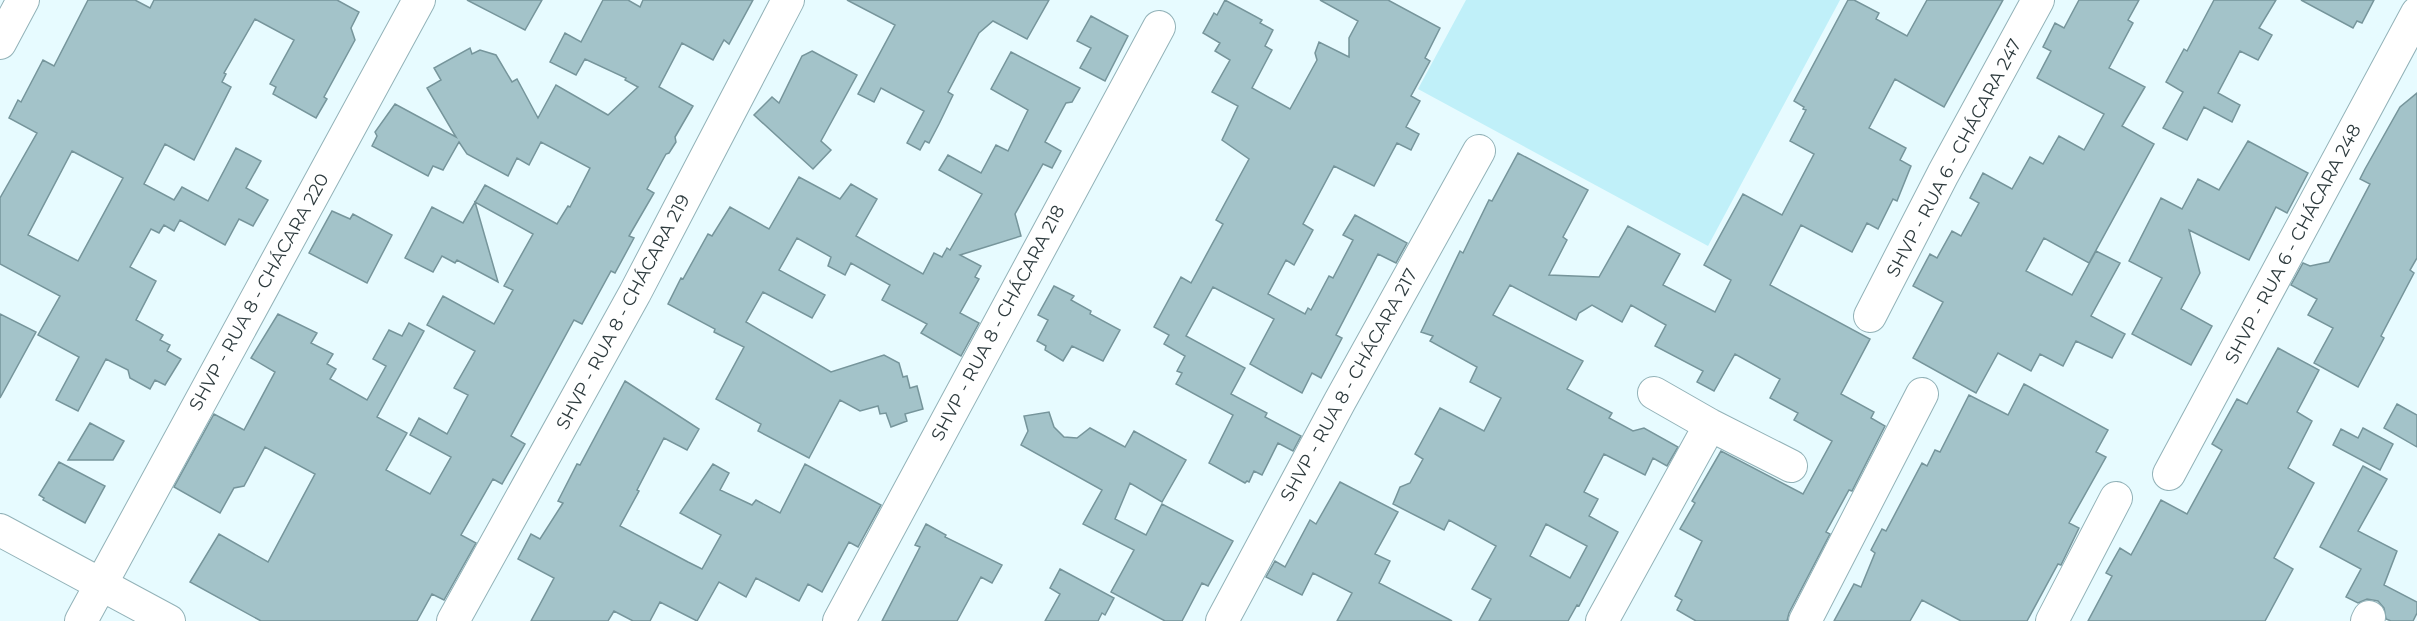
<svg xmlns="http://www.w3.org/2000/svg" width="2417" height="621" viewBox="0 0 2417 621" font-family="Montserrat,sans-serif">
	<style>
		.green { fill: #c0f0f9 }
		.building { fill: #a3c3c9; stroke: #76959b; stroke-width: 1.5; fill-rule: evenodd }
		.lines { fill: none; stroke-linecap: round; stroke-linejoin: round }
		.minor-casing { stroke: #92b2b8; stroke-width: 34 }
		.minor { stroke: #fff; stroke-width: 32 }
		.labels { text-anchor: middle; stroke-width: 6; stroke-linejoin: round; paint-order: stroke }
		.street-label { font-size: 18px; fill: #2e3b3e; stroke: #fff }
	</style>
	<rect width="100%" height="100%" fill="#e7fbff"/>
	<!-- green -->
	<path class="green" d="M1466,0H1840L1708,246L1418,89Z"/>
	<!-- building -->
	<path class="building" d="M88,0H135L150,8L154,0H337L359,12L351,28L355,40L324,97L327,99L316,118L273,94L276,87L270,84L294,40L255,19L224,73L226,74L222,82L231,87L194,160L165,144L144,184L174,200L182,187L208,201L236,148L261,161L246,188L268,200L253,226L239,219L225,245L180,220L174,231L164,225L159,233L151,229L130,267L156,281L136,320L163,335L160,340L170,345L167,351L181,359L165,385L155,380L150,389L130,378L128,370L106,359L78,411L56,400L79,357L38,335L60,296L0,264V198L37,133L9,118L18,100L21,102L43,60L54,66ZM72,151L123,178L78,261L28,235Z
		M467,0H542L525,30Z
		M603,0H628L640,7L643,0H753L729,44L724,40L713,60L682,43L659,87L693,106L675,137L676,142L669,153L666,154L647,189L654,193L629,236L634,238L615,273L611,271L582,324L574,320L511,436L525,444L502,484L493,479L461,535L476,543L444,600L432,594L417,621H261L190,582L219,534L268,562L315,474L265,447L244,486L234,488L220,513L174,487L214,414L244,430L275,372L251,358L278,314L317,333L311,343L333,354L327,364L336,369L330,379L367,400L386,366L373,359L389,330L402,336L409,323L424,331L377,417L407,433L386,470L430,494L451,457L410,435L419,418L447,434L468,395L454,388L475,351L427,325L443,296L494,324L513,290L504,286L533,234L475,202L498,282L457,260L455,263L442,256L433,272L405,258L432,207L463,223L485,185L557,224L568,206L570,207L590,168L541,142L529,165L517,158L508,176L467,154L459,142L443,170L433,166L428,176L372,146L377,136L375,132L395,104L456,137L427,88L441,80L434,68L470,48L472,54L480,50L496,55L512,82L517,79L538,118L556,85L608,115L638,87L625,80L626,78L585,59L576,75L550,62L565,33L581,42Z
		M847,0H1049L1027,39L993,21L979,33L948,92L953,95L939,124L929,143L925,141L920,150L907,143L924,111L881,88L874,102L858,94L895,25Z
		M1225,0L1262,20L1260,23L1273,30L1265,46L1272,50L1252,88L1290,109L1317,60L1315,53L1319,42L1349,57V38L1358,21L1320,0H1388L1440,28L1425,58L1430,61L1411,96L1420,101L1406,127L1419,134L1411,150L1397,143L1374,186L1334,166L1303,224L1313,230L1294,265L1286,260L1268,294L1305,314L1308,308L1311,310L1329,276L1333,278L1353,240L1343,235L1355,215L1407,243L1396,263L1378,254L1336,335L1342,338L1321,378L1312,373L1302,393L1250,364L1274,319L1213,287L1186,336L1245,368L1231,394L1267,413L1265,417L1301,436L1293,451L1278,443L1262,475L1254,471L1249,482L1247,481L1245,483L1209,463L1233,415L1176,384L1182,373L1177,371L1185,356L1164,344L1169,335L1154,327L1181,277L1191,283L1223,224L1216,220L1249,159L1222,140L1238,106L1212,92L1230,60L1215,51L1220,43L1203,33L1214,13L1217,15Z
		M1848,0H1854L1879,13L1876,19L1907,36L1927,0H2003L1944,107L1895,79L1869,128L1906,148L1900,160L1911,166L1897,201L1893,199L1878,229L1867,223L1852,252L1801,225L1770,285L1870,339L1841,394L1874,412L1871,418L1885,426L1852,491L1849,490L1826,532L1830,534L1789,613L1787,621H1696L1677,610L1682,600L1675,596L1702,541L1680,529L1695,503L1692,501L1721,451L1803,494L1832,441L1794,420L1798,413L1770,398L1780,379L1735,354L1714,391L1697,382L1703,371L1655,346L1666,325L1631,305L1622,322L1592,305L1579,313L1576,320L1510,285L1493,315L1583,361L1567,389L1612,413L1609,418L1633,431L1644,428L1678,447L1667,466L1653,458L1645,475L1604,454L1584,492L1598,499L1589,516L1618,532L1579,606L1577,605L1568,621H1479L1491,599L1472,589L1496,546L1449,520L1444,530L1393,504L1400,487L1410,483L1423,459L1415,454L1440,408L1484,431L1501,398L1470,382L1477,367L1430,341L1433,336L1421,332L1460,251L1463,253L1489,200L1492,201L1518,153L1588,190L1563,237L1567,240L1549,275L1599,277L1628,226L1680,254L1663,285L1715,312L1731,280L1704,265L1743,194L1782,215L1814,154L1790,141L1806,110L1803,109L1804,107L1794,101ZM1546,524L1587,546L1570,578L1530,556Z
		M2079,0H2139L2128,20L2133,23L2109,68L2145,87L2122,126L2154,144L2089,263L2044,238L2026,271L2072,295L2096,251L2120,263L2091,316L2125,334L2112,358L2076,341L2063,366L2040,354L2031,371L1998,353L1976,393L1913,358L1943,302L1913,286L1930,254L1937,258L1952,231L1961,236L1979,203L1970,198L1983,173L2012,189L2030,157L2043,164L2059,136L2084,150L2104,114L2037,78L2051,51L2043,47L2055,23L2064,28Z
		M2214,0H2276L2259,28L2272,35L2258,60L2240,51L2218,93L2240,105L2232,122L2204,107L2187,140L2163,128L2183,92L2166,82L2184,49L2187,51Z
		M2301,0H2374L2362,23L2357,21L2353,28Z
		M1091,16L1128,36L1105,81L1080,68L1091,48L1077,41Z
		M812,51L857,75L821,141L831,150L813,169L754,115L772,97L779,103L802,56Z
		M1011,52L1080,88L1072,102L1066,103L1045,142L1061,151L1052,168L1043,164L1015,214L1021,236L960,255L981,266L975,277L979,279L960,313L979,323L961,356L921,333L927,324L882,300L890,285L851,263L845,275L828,266L831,257L797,238L779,270L825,295L812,318L763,292L746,322L831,372L884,355L899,363L903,377L907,376L910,388L917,386L923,409L905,414L907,421L891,427L886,413L880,414L878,406L860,411L840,400L809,458L758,431L761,424L716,399L744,347L714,332L715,329L668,304L681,278L683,279L708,234L712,236L730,207L769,229L799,177L840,199L851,184L877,199L856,236L923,274L934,253L942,257L947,248L950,250L982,194L939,170L948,155L981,173L996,145L1008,151L1028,110L991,89Z
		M2417,93V258L2410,270L2414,273L2381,336L2384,338L2358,387L2314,363L2333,328L2308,315L2317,299L2291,285L2303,263L2310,266L2329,262L2370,184L2360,179L2365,169L2400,107Z
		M2248,141L2308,173L2287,213L2276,207L2249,260L2189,230L2200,273L2181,309L2212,326L2191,365L2132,334L2162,278L2129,261L2161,198L2182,209L2198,179L2219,190Z
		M332,211L350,219L353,214L392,235L367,283L309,253Z
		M1054,286L1074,296L1071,300L1091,311L1090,314L1120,330L1103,361L1072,346L1063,361L1045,350L1046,346L1037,341L1048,320L1038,315Z
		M0,314L36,332L0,398Z
		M2278,348L2319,370L2297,412L2312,421L2288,468L2314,483L2274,558L2293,569L2265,621H2088L2112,576L2106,573L2120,548L2131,555L2161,500L2187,514L2222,450L2212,444L2237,399L2247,404Z
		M625,381L699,429L687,450L664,438L637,490L639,491L620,526L688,562L702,569L721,535L680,513L713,464L729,473L720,490L752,505L756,500L780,513L805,464L881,505L858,547L849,542L822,592L808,584L799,601L756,578L746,597L719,582L697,621L660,602L650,621H633L614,611L608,621H531L554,578L518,559L531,534L540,539L563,503L558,501L577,464L580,465Z
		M2024,384L2108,430L2096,452L2106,457L2069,523L2079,528L2061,565L2058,564L2027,621H1961L1922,600L1910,621H1834L1854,584L1861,587L1875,553L1871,550L1882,529L1886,531L1922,463L1927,466L1935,450L1940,452L1969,395L2008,415Z
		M2397,404L2417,415V447L2384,428Z
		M1049,412L1054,427L1064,437L1077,438L1090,428L1125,447L1134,431L1186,460L1162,502L1130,483L1115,519L1146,535L1162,504L1233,541L1208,586L1202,583L1182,621H1165L1111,592L1134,550L1083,524L1102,490L1021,445L1028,431L1024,416Z
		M90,423L124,441L113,460H68Z
		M2363,428L2393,444L2380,470L2333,445L2341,429L2358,438Z
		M59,462L105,486L85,523L43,500L44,498L39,495Z
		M2363,466L2387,479L2358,531L2397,551L2384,585L2417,602V613L2413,621H2391L2386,619L2384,608L2378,601L2367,599L2358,603L2346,597L2361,569L2320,547Z
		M1340,482L1398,512L1375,554L1390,561L1379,583L1452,621H1337L1352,593L1313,573L1302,595L1266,577L1275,561L1285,567L1310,520L1316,524Z
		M926,524L946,535L945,537L1002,565L992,583L981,577L957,621H882L920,547L915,545Z
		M1060,569L1114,598L1105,615L1102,613L1098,621H1045L1060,594L1050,588Z"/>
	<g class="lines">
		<defs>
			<path id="minor" d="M0,43L23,0
				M1870,316L1943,174L2038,0
				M1654,393L1710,425L1791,466
				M2169,474L2417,13
				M0,530L169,621
				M81,621L419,0
				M453,621L635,293L788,0
				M839,621L1159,27
				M1222,621L1340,401L1479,151
				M1602,621L1710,425
				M1805,621L1922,394
				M2052,621L2116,498
				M2367,621L2369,617"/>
		</defs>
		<!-- minor casing -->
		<use href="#minor" class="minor-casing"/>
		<!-- minor -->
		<use href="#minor" class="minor"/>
	</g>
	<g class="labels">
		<!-- street labels -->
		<g class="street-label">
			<text transform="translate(1954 158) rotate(-62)" y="6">SHVP - RUA 6 - CHÁCARA 247</text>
			<text transform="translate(2293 244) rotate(-62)" y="6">SHVP - RUA 6 - CHÁCARA 248</text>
			<text transform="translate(259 292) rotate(-61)" y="6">SHVP - RUA 8 - CHÁCARA 220</text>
			<text transform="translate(623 312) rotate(-62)" y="6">SHVP - RUA 8 - CHÁCARA 219</text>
			<text transform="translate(998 323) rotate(-62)" y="6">SHVP - RUA 8 - CHÁCARA 218</text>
			<text transform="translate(1349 385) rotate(-61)" y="6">SHVP - RUA 8 - CHÁCARA 217</text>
		</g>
	</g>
</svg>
